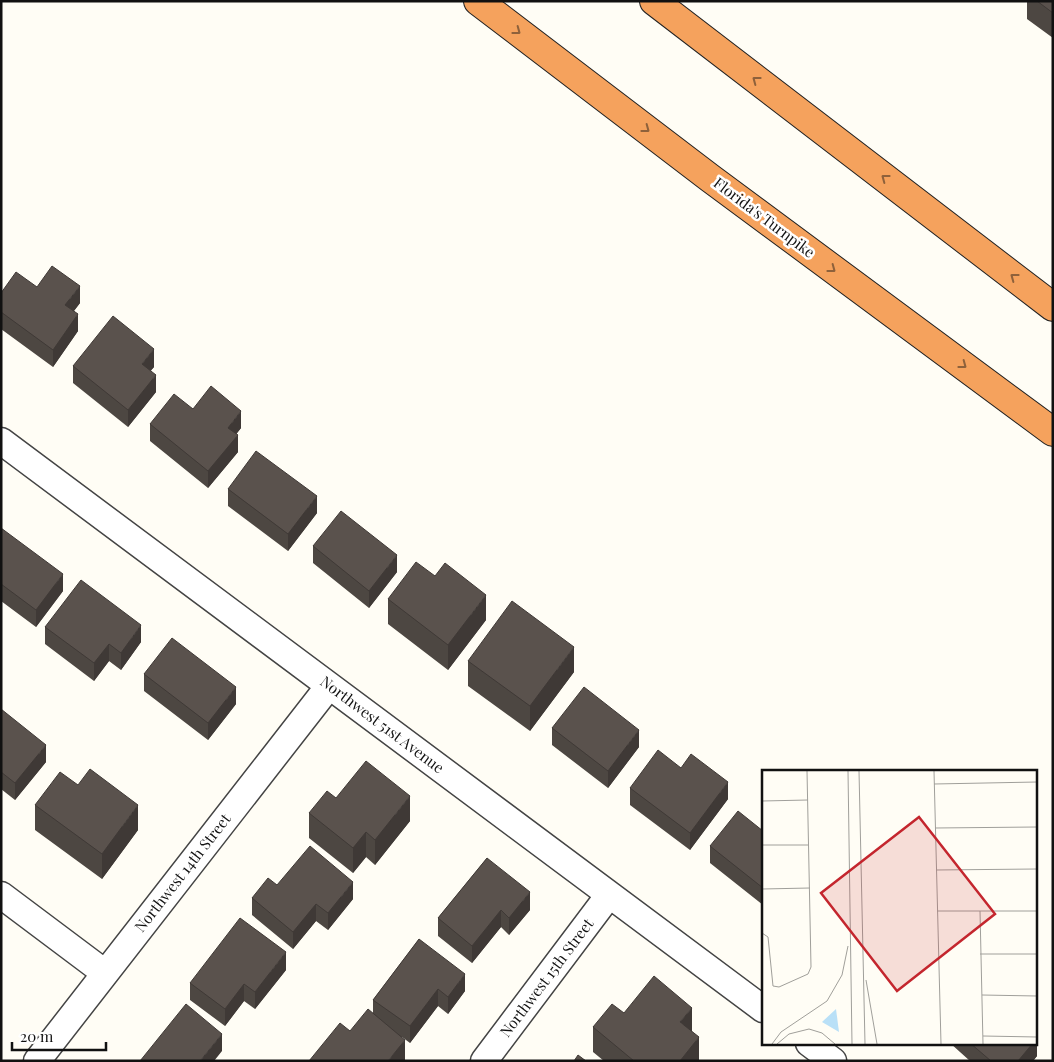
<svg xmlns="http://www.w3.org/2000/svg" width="1054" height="1062" viewBox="0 0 1054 1062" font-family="'Playfair Display',serif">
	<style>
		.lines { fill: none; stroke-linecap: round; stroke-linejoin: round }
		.minor-casing { stroke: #444; stroke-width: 29 }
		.motorway-casing { stroke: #222; stroke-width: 30 }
		.minor { stroke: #fff; stroke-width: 26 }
		.motorway { stroke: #f5a25d; stroke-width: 28 }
		.wall { fill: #4d4742 }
		.shaded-wall { fill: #3f3936 }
		.building { fill: #5a524d; stroke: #3f3936 }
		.oneway { stroke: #8e613b }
		.labels { text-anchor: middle; stroke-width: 5; stroke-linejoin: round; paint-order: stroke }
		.street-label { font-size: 15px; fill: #111; stroke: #fff }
		.inset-road { fill: none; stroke: #a09f9a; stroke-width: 1 }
		.view { fill: #c4262e; fill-opacity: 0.15; stroke: #c4262e; stroke-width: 2.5 }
		.inset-edge { fill: none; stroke: #111; stroke-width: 2.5 }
	</style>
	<rect width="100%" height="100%" fill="#fffdf5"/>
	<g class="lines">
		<defs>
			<path id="minor" d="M1,441L763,1009
				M1,895L105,973
				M809,1043L833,1061
				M37,1061L329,686
				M484,1061L609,895"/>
			<path id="motorway" d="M478,1L710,178L1053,432
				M654,1L1053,307"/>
		</defs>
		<!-- minor casing -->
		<use href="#minor" class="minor-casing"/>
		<!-- motorway casing -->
		<use href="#motorway" class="motorway-casing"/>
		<!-- minor -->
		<use href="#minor" class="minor"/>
		<!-- motorway -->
		<use href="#motorway" class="motorway"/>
	</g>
	<!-- wall -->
	<path class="wall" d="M1027,1H1053V38L1027,19Z
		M37,287L80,303L74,311L78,331L53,367L1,329V293Z
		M73,366L154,367L151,370L156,392L128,427L73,383Z
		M193,409L241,428L236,434L238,452L208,488L150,441V424Z
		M228,489L317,513L288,551L228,506Z
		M1,528L63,591L36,627L1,601Z
		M313,546L397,572L369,608L313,563Z
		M388,599L486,620L448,670L388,624Z
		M45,627L141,642L121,670L109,661L94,681L45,644Z
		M468,661L574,672L530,731L468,686Z
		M144,674L236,704L208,740L144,691Z
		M1,709L46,762L15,800L1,789Z
		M552,728L639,747L608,788L552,745Z
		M681,768L728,799L690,850L630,805V788Z
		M336,798L410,821L375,865L366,857L353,873L309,838V813Z
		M35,805L138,830L102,879L35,830Z
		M763,831V905L710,863V846Z
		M487,858L530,910L509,935L501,927L472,963L438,936V918Z
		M277,885L353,899L328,930L316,921L293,949L252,915V898Z
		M419,939L465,991L448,1014L438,1006L410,1043L402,1037L405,1061L350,1031L373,1013V1000Z
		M286,970L255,1009L244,1001L225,1026L190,1000V983Z
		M624,1013L692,1031L699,1061H604L593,1052V1027Z
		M950,1043H1035L1037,1056L1033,1061H970Z"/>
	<!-- shaded-wall -->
	<path class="shaded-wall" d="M80,286V303L65,322V305Z
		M78,314V331L53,367V350Z
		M154,349V367L142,381V364Z
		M156,375V392L128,427V410Z
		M241,411V428L228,445V428Z
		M238,435V452L208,488V471Z
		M317,496V513L288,551V534Z
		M397,555V572L369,608V591Z
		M63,574V591L36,627V610Z
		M486,595V620L448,670V645Z
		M141,625V642L121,670V653Z
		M109,644V661L94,681V663Z
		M574,647V672L530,731V706Z
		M236,687V704L208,740V723Z
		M639,730V747L608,788V771Z
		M46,745V762L15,800V783Z
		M728,782V799L690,850V833Z
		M410,796V821L375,865V840Z
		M138,805V830L102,879V854Z
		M366,832V857L353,873V848Z
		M353,882V899L328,930V913Z
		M530,892V910L509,935V918Z
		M316,904V921L293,949V932Z
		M501,910V927L472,963V946Z
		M286,952V970L255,1009V992Z
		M465,974V991L448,1014V997Z
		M244,984V1001L225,1026V1009Z
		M438,989V1006L410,1043V1026Z
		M692,1008V1033L680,1022Z
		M222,1034V1051L214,1061H200Z
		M699,1037V1061H680Z
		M1037,1038V1056L1033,1061H1018L1033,1043H1035V1041Z
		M405,1040V1061H388Z"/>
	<!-- building -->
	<path class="building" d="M1037,1H1053V13Z
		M52,266L80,286L65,305L78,314L53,350L1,312V293L16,272L37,287Z
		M113,316L154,349L142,364L156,375L128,410L73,366Z
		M211,386L241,411L228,428L238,435L208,471L150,424L174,394L193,409Z
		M256,451L317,496L288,534L228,489Z
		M341,511L397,555L369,591L313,546Z
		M1,528L63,574L36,610L1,584Z
		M416,562L435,576L445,563L486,595L448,645L388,599Z
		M81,580L141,625L121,653L109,644L94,663L45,627Z
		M512,601L574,647L530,706L468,661Z
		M172,638L236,687L208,723L144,674Z
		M584,687L639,730L608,771L552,728Z
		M1,709L46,745L15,783L1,772Z
		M658,750L681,768L691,754L728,782L690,833L630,788Z
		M366,761L410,796L375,840L366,832L353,848L309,813L327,791L336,798Z
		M90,769L138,805L102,854L35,805L60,772L78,785Z
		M738,811L763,831V888L710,846Z
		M310,846L353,882L328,913L316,904L293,932L252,898L268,878L277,885Z
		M487,858L530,892L509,918L501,910L472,946L438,918Z
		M240,918L286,952L255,992L244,984L225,1009L190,983Z
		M419,939L465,974L448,997L438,989L410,1026L373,1000Z
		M654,976L692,1008L680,1022L699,1037L680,1061H634L593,1027L612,1004L624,1013Z
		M186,1004L222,1034L200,1061H140Z
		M368,1009L405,1040L388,1061H309L340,1023L350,1031Z
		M970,1043H1033L1018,1061H991Z
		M578,1055L586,1061H574Z"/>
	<!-- one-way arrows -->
	<defs><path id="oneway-chevron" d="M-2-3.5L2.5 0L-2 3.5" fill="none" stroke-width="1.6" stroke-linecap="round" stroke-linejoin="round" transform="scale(1.25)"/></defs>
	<g class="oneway">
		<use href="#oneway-chevron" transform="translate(517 31) rotate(37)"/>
		<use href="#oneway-chevron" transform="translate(756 80) rotate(-143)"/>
		<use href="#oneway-chevron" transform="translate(646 129) rotate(37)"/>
		<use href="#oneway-chevron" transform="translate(885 178) rotate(-143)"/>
		<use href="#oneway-chevron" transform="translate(832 269) rotate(37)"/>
		<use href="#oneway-chevron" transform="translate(1014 277) rotate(-143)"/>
		<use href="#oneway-chevron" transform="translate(963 365) rotate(37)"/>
	</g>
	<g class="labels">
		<!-- street labels -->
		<g class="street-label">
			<text transform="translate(764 218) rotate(37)" y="5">Florida's Turnpike</text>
			<text transform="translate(382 725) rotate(37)" y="5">Northwest 51st Avenue</text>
			<text transform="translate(183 873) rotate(-52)" y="5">Northwest 14th Street</text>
			<text transform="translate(547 978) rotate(-53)" y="5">Northwest 15th Street</text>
		</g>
	</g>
	<!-- overview -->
	<g transform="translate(762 770)">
		<rect width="275" height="275" fill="#fffdf5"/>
		<path d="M74,239L77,262L60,252Z" fill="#b9e0f7"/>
		<path class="inset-road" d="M86,1L90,274M97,1L103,274M172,1L179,274M172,14L275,12M0,31L46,30M173,58L275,57M0,75H46M174,100L275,99M0,119L48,118M175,141H275M218,141L221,274M0,163L6,167L11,216L17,217L46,204L49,197L45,1M218,184H275M104,210L115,274M220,225L275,226M221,266L275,267M10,274L19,262L65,231L80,205L86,176M15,274L27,264L47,259L60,263L73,274"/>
		<path class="view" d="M157,47L233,144L135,221L59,123Z"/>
		<rect width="275" height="275" class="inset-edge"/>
	</g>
	<!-- border -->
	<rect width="1054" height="1062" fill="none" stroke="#111111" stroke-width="5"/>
	<!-- scale -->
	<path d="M12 1042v8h94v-8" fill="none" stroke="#111111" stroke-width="2.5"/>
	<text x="20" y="1042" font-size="15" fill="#111111" stroke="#ffffff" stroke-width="4" paint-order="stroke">20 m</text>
</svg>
